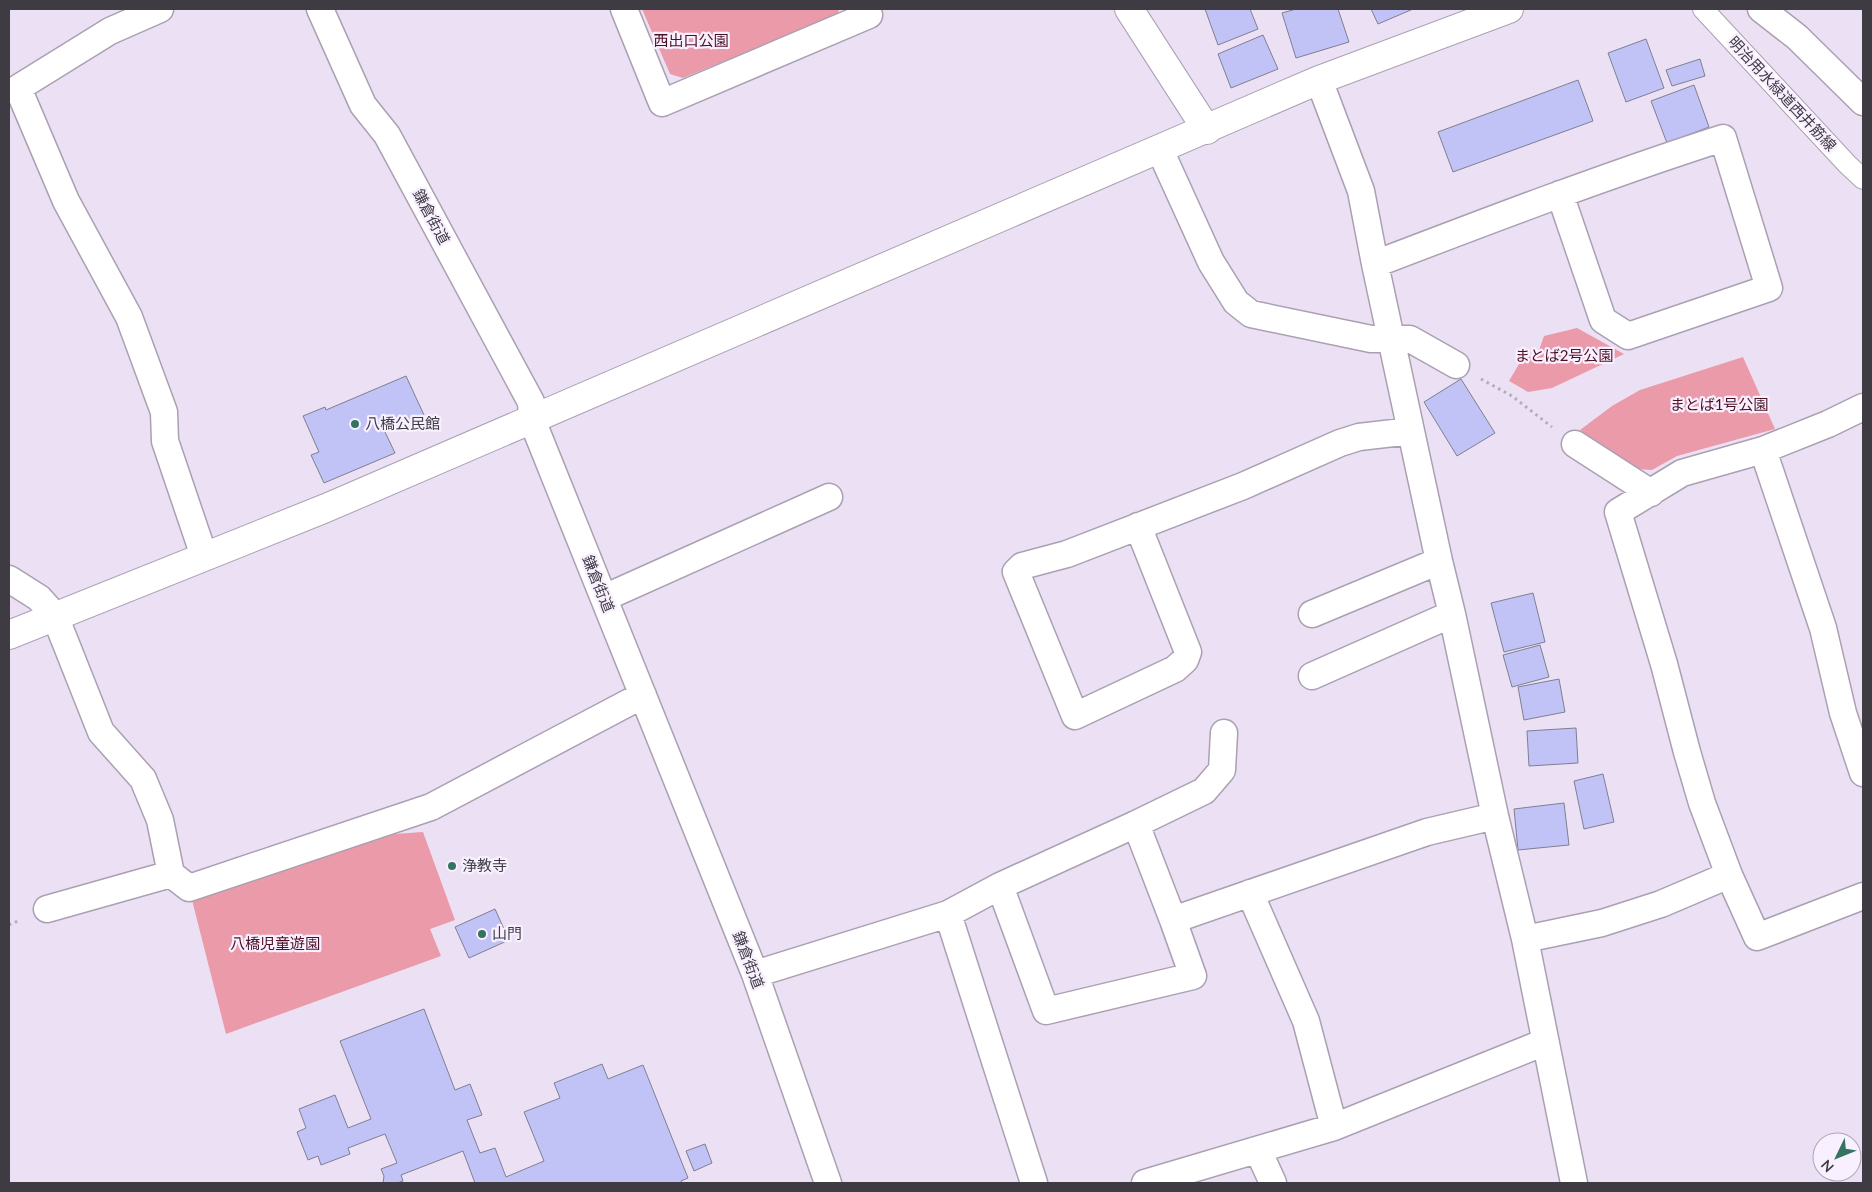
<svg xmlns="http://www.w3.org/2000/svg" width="1872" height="1192" viewBox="0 0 1872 1192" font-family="Lato,'Noto Sans JP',sans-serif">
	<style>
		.green { fill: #ea9aa9 }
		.building { fill: #c1c3f6; stroke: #7e7f92 }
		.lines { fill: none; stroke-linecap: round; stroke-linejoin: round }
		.pedestrian-casing { stroke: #aaa0b2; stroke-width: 22 }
		.minor-casing { stroke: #aaa0b2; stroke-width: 29 }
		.tertiary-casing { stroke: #aaa0b2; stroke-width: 30 }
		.path { stroke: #b4abbb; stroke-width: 3; stroke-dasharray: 2.5 4; stroke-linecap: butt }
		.pedestrian { stroke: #fff; stroke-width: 20 }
		.minor { stroke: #fff; stroke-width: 26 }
		.tertiary { stroke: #fff; stroke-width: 28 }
		.poi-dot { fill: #347360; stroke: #f8efff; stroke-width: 2 }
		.labels { text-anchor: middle; stroke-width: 4.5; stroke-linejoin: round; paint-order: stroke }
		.park-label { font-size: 15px; fill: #4b1022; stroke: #f8efff }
		.street-label { font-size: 15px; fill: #3f3b43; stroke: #f8efff }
		.poi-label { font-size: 15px; fill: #3f3b43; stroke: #f8efff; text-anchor: start }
	</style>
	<rect width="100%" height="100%" fill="#ece1f4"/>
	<!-- green -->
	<path class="green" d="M642,9H839L838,15L683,78L670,74Z
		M1577,328L1624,354L1552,388L1528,392L1509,381L1523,357L1537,356L1544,336Z
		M1743,357L1775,429L1677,456L1652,470L1635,469L1580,430L1612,406L1640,390Z
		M423,832L455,920L430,929L441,956L226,1034L192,900L395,834Z"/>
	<!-- building -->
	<path class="building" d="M1205,9H1250L1258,29L1218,45Z
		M1296,9H1338L1349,42L1296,58L1282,13Z
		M1371,9H1413L1378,24Z
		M1263,35L1278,69L1231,88L1218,54Z
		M1646,39L1664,88L1626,102L1608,53Z
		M1700,59L1705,76L1672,86L1666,70Z
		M1578,80L1593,121L1453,172L1438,132Z
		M1694,85L1709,127L1667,143L1651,101Z
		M406,376L424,415L385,432L395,453L324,483L311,455L319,452L303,416L325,407L326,410Z
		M1461,379L1495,433L1457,456L1424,402Z
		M1533,593L1545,642L1504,652L1491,603Z
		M1540,645L1549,677L1512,687L1503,655Z
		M1559,679L1565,712L1524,720L1518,687Z
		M1576,728L1578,763L1529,766L1527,731Z
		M1603,774L1614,822L1584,829L1574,781Z
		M1564,803L1569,845L1518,850L1514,809Z
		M495,909L509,940L469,958L455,927Z
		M424,1009L455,1090L470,1084L482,1115L467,1120L480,1153L495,1148L506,1177L544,1161L524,1112L560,1098L554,1083L602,1064L608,1079L643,1065L688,1178L681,1181L682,1183H475L463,1151L401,1175L403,1181L397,1183H383L384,1176L381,1169L397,1163L385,1134L348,1148L350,1154L321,1165L318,1156L308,1160L297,1132L306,1128L299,1109L335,1095L348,1128L371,1119L340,1041Z
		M705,1144L712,1163L694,1171L686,1151Z"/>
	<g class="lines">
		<defs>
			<path id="pedestrian" d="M1703,9L1847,164L1863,179"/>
			<path id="minor" d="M160,9L110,31L18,88L66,201L129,317L164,412L165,441L204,556
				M320,9L363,105L387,135L531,402L532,420L755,974L828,1183
				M624,9L662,103L869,15
				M1761,9L1797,37L1863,102
				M1319,80L1361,191L1375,264L1439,561L1452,614L1495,816L1525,939L1574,1183
				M1160,150L1211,262L1236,302L1251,314L1371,339H1410L1456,365
				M1375,264C1490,220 1605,176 1723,138L1769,288L1628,336L1603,320L1560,194
				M1863,407L1828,424L1763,450L1682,473L1618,512L1664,664L1687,752L1702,803L1729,875L1757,937L1863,896
				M1575,444L1651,493
				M1763,450L1823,628L1843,713L1863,773
				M1138,526L1188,652L1185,660L1175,669L1075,716L1016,572L1022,566L1067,554L1243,486L1340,443L1359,437L1411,431
				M9,579L39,598L55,616L101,732L143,779L160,820L171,874
				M604,598L829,497
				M1312,614L1439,561
				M1312,676L1452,614
				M1136,824L1204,791L1222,770L1224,733
				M1250,893L1306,1021L1334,1127
				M47,909L171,874L189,888L431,807L643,695
				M948,914L1034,1183
				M1173,920L1136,824L1000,886L1046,1011L1193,976L1173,920L1427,832L1495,816
				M1525,939L1602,923L1661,904L1729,875
				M755,974L948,914L1000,886
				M1258,1150L1273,1183
				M1145,1183L1334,1127L1545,1042"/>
			<path id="tertiary" d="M1129,9L1207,130
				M9,635L326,508L1319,80L1509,9"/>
		</defs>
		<!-- pedestrian casing -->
		<use href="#pedestrian" class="pedestrian-casing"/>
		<!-- minor casing -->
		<use href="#minor" class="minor-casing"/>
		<!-- tertiary casing -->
		<use href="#tertiary" class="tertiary-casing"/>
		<!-- path -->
		<path class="path" d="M1481,379L1512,396L1552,427
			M9,925L20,920"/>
		<!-- pedestrian -->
		<use href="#pedestrian" class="pedestrian"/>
		<!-- minor -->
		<use href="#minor" class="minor"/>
		<!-- tertiary -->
		<use href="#tertiary" class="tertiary"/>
	</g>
	<!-- markers -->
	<g class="poi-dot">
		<circle cx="355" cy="424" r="5"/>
		<circle cx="452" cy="866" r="5"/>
		<circle cx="482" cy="934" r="5"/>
	</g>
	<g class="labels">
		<!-- park labels -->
		<g class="park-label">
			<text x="691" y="46">西出口公園</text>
			<text x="1564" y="361">まとば2号公園</text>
			<text x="1719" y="410">まとば1号公園</text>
			<text x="275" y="949">八橋児童遊園</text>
		</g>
		<!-- street labels -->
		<g class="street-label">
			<text transform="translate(1782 94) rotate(47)" y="5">明治用水緑道西井筋線</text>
			<text transform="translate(431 217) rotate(62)" y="5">鎌倉街道</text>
			<text transform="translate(598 584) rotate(68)" y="5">鎌倉街道</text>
			<text transform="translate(748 960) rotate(69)" y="5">鎌倉街道</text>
		</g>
		<!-- poi labels -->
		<g class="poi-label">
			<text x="365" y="429">八橋公民館</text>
			<text x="462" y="871">浄教寺</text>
			<text x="492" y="939">山門</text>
		</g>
	</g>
	<!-- border -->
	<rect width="1872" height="1192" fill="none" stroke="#3f3b43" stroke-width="20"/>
	<!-- north arrow -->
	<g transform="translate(1837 1157) rotate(227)"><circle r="24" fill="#f8efff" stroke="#aea7b4"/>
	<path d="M0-4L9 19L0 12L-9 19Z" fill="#347360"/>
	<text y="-8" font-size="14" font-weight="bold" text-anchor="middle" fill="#3f3b43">N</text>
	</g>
</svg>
